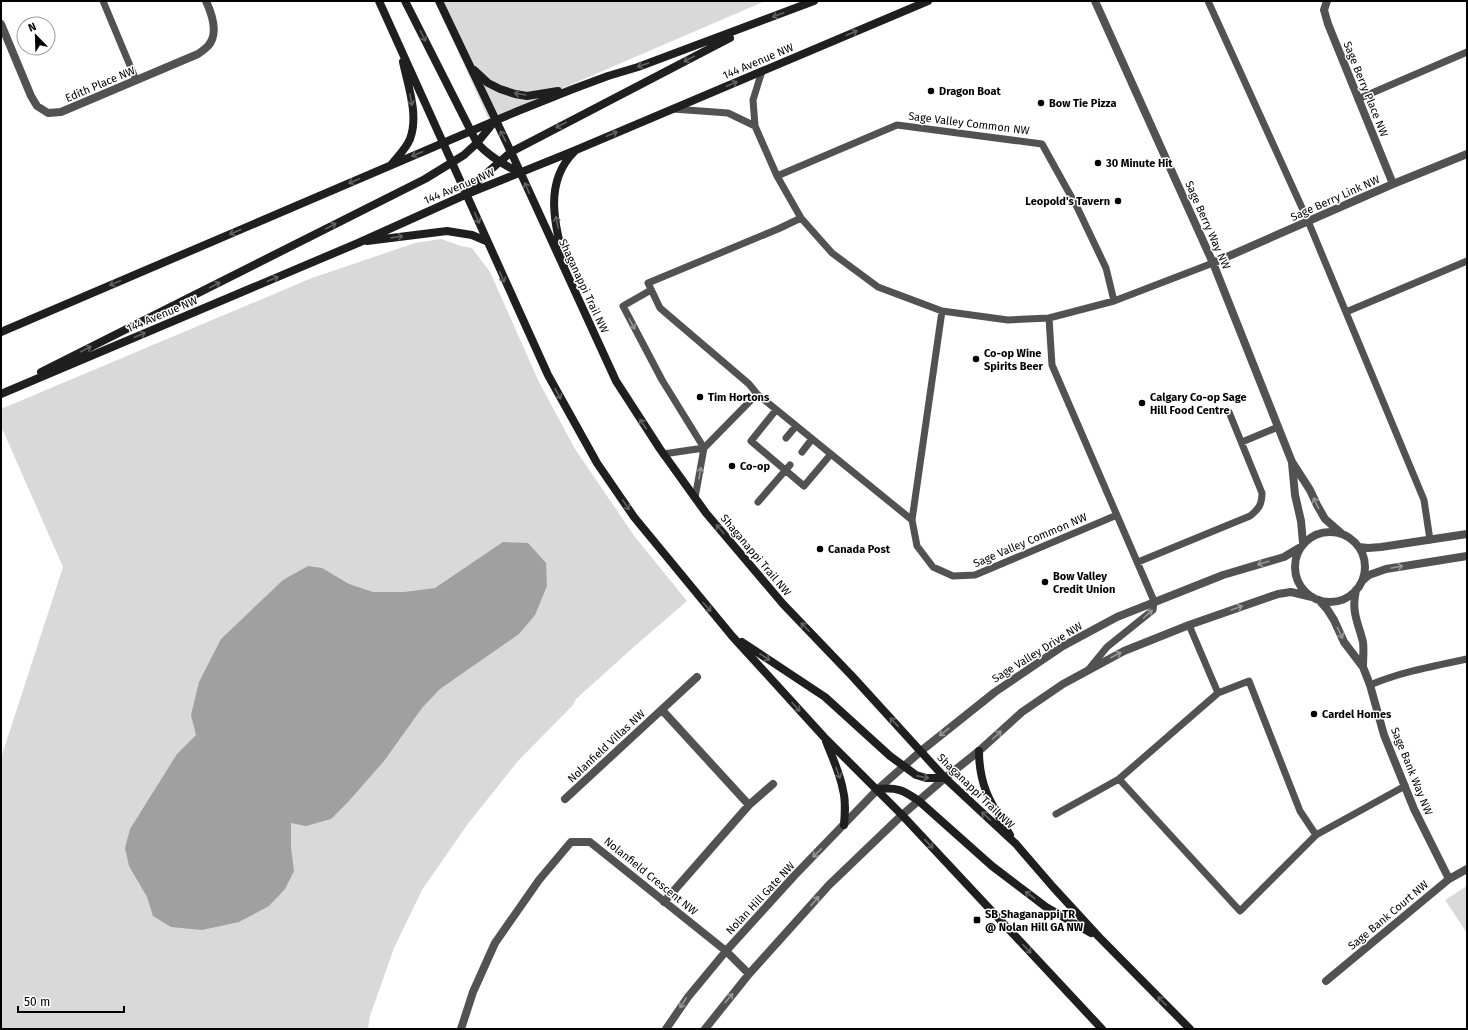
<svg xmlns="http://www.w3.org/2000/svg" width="1468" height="1030" viewBox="0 0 1468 1030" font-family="'Fira Sans',sans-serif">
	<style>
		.green { fill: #d9d9d9 }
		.water { fill: #a0a0a0 }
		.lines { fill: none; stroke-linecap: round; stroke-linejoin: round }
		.service { stroke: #525252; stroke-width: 7 }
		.minor { stroke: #525252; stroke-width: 8 }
		.secondary { stroke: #1f1f1f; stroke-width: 8 }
		.oneway { stroke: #626262 }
		.oneway2 { stroke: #979797 }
		.poi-dot { fill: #000; stroke: #fff; stroke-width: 1.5 }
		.labels { text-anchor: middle; stroke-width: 3; stroke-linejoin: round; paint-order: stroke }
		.street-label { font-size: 11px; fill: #000; stroke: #fff }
		.poi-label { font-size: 11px; font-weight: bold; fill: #000; stroke: #fff; text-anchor: start }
	</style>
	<rect width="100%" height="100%" fill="#fff"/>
	<!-- green -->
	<path class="green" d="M435,1H765L489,120Z
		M441,239L461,246L472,248L490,272L539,382L575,449L635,537L687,601L636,645L576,699L573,705L518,761L467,825L422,890L394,948L370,1016L368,1029H1V758L63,567L1,426V409L312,278L415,243Z
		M1467,886V933L1445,900Z"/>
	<!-- water -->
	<path class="water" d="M503,542L528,543L546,563L547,586L535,615L519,634L440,689L422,708L384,761L348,802L331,819L306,826L291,823V848L294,871L285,889L269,906L239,922L202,930L171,927L153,916L147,897L129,866L125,848L130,829L177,754L196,735L191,715L199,682L221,639L283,580L308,566L322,568L349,584L373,592H404L435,588Z"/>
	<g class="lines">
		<!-- service -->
		<path class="service" d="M103,1L136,80
			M1208,1L1308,221L1424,500L1430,540
			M762,71L753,100L755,126L777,176L801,218L832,253L878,287L942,311L1008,320L1049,318L1114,301L1106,268L1077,207L1042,144L897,125L777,176
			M1358,99L1467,52
			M673,109L728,113L755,126
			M801,218L778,229L648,283L660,308L749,384L757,394L912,520
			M651,290L623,306L662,380L704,448
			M1114,301L1213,263
			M942,311L912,520L917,546L933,567L953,576L975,575L1117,515
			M1346,312L1467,261
			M1049,318L1052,365L1154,601L1153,610L1107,647L1089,669
			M776,410L751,441L804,486L831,454
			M786,438L796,426
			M1242,442L1278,427
			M802,452L812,439
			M663,454L704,448
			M695,498L704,448L757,394
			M758,502L790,465
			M1138,562L1250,516C1259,509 1262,504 1262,493L1229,412
			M1189,625L1218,693L1249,681L1300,811L1316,835
			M1370,685C1401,672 1434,666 1467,659
			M1218,693L1119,779L1240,911L1316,835L1405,786
			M1056,814L1119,779"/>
		<!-- minor -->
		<path class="minor" d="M1095,1L1213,263L1292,462L1310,490L1317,505L1325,519L1341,533
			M1327,1L1324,10L1328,24L1393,184
			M1,24L31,96L37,106L48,113L61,112L198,54C201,52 205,49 208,46C219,34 212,14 206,1
			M1213,263L1393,184L1467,154
			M1292,463L1295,495L1301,521L1303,543
			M1295 567a35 35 0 1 1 70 0a35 35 0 1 1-70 0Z
			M1359,547L1368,548L1381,547L1467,534
			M1362,581L1369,575L1386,569L1467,556
			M1356,590C1351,612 1358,622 1363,642C1364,650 1363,659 1363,667
			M1319,600L1327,609L1334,620L1344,642L1363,667L1370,685L1384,735L1414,809L1449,879
			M662,710L749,805
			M565,799L697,677
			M664,902L749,805L773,784
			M1326,981L1449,879L1467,869
			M461,1029L473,992L495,943L539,880L571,842H590L726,951L749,974
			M666,1029L688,997L726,951L794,876L878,789L921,751L995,692L1063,646L1117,617L1223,575L1284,557L1299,548
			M705,1029L749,974L829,885L902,815L945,778L979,751L1022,712L1063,684L1124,651L1189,625L1278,594L1291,592L1312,597"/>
		<!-- secondary -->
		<path class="secondary" d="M379,1L548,375L597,463L634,517L732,636L824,737L902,815L1102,1029
			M405,1L477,143C490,157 503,165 521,173
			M439,1L511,152L616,381L660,449L706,513L783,604L852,676L945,778L1016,844L1053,887L1099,937L1190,1029
			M474,70L488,83L500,89L515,94L527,96L558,91
			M391,165C397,157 406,149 410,139C419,115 408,86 403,62
			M468,193L481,178L511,152L730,38
			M367,241L447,231L472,235L486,241
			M565,263C555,226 543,183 574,152
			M1,332L518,111L573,89L608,76L638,67L814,1
			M41,372L425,179L464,155L477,143L494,122
			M1,394L358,243L467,194L576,150L928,1
			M742,642L825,697L890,756L916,775L926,778H945
			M826,741C832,757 840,773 843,790C846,801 845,813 844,825
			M979,751C979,787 992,805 1010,835
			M878,789C897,787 903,790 919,801L992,866L1046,907L1091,933"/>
	</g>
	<!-- one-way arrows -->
	<defs><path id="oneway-shaft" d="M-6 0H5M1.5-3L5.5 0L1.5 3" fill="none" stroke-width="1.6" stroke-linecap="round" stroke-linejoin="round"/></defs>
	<g class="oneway">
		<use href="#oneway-shaft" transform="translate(778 15) rotate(159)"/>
		<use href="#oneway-shaft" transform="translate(852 33) rotate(-23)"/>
		<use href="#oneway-shaft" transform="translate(423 36) rotate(63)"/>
		<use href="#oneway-shaft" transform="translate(689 59) rotate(153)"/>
		<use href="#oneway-shaft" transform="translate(643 65) rotate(161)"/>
		<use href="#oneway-shaft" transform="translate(732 84) rotate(-23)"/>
		<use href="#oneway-shaft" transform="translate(520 94) rotate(-170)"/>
		<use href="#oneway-shaft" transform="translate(411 100) rotate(79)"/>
		<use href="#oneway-shaft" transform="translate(561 125) rotate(153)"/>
		<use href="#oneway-shaft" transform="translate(612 134) rotate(-23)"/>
		<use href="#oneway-shaft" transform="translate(503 136) rotate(-117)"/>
		<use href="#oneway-shaft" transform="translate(417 154) rotate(157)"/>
		<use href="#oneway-shaft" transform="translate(354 181) rotate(157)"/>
		<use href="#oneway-shaft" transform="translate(527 188) rotate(-113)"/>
		<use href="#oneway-shaft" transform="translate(477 218) rotate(67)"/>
		<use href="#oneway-shaft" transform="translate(557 222) rotate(-101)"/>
		<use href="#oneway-shaft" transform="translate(331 226) rotate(-27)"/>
		<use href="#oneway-shaft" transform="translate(235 232) rotate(157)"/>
		<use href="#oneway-shaft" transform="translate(397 237) rotate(-8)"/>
		<use href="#oneway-shaft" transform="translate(502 277) rotate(66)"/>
		<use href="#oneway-shaft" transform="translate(273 279) rotate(-23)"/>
		<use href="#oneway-shaft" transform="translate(115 283) rotate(157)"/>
		<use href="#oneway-shaft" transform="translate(215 285) rotate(-27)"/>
		<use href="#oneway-shaft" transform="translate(140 335) rotate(-23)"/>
		<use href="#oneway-shaft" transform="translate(86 349) rotate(-27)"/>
		<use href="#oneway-shaft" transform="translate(558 394) rotate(61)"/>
		<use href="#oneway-shaft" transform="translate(643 424) rotate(-123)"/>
		<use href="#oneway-shaft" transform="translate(626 505) rotate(56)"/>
		<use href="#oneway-shaft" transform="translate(720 529) rotate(-130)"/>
		<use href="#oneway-shaft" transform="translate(707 607) rotate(49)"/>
		<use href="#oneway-shaft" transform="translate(805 627) rotate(-134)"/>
		<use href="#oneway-shaft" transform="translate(765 657) rotate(33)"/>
		<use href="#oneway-shaft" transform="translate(796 707) rotate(48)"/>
		<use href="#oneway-shaft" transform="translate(894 722) rotate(-133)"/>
		<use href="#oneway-shaft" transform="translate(838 773) rotate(70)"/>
		<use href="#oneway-shaft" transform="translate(923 777) rotate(11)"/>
		<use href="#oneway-shaft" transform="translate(986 816) rotate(-137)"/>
		<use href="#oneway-shaft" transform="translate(929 844) rotate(47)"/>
		<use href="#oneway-shaft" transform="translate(1030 895) rotate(-143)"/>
		<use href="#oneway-shaft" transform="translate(1027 949) rotate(47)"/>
		<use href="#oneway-shaft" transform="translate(1162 1001) rotate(-135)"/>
	</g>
	<g class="oneway2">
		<use href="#oneway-shaft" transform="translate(632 324) rotate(62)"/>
		<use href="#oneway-shaft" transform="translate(700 473) rotate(-80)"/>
		<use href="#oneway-shaft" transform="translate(1316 503) rotate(-116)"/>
		<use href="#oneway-shaft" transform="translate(1263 563) rotate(163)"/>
		<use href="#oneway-shaft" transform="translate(1397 567) rotate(-10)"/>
		<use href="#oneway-shaft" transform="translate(1237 608) rotate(-20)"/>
		<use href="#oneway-shaft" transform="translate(1148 614) rotate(-42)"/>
		<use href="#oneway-shaft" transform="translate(1340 633) rotate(65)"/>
		<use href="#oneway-shaft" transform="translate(1116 655) rotate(-27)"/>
		<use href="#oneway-shaft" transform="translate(944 732) rotate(142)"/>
		<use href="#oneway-shaft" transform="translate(997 735) rotate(-42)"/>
		<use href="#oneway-shaft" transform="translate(817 853) rotate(134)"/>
		<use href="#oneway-shaft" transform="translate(815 901) rotate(-49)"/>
		<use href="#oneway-shaft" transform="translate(729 998) rotate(-50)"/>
		<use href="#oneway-shaft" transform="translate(683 1003) rotate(123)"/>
	</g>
	<!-- markers -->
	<g class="poi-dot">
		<circle cx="931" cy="91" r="4"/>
		<circle cx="1041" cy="103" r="4"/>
		<circle cx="1098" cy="163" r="4"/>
		<circle cx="1118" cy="201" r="4"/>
		<circle cx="976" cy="359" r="4"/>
		<circle cx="700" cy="397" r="4"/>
		<circle cx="1142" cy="403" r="4"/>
		<circle cx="732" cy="466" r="4"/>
		<circle cx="820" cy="549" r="4"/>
		<circle cx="1045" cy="582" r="4"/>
		<circle cx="1314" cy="714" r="4"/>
		<rect x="973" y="916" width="8" height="8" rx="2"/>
	</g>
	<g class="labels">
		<!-- street labels -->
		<g class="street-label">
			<text transform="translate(758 61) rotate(-23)" y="4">144 Avenue NW</text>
			<text transform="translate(100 84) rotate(-23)" y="4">Edith Place NW</text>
			<text transform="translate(1366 89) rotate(68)" y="4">Sage Berry Place NW</text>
			<text transform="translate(969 123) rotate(7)" y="4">Sage Valley Common NW</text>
			<text transform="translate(459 186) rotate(-23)" y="4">144 Avenue NW</text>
			<text transform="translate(1335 198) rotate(-24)" y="4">Sage Berry Link NW</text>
			<text transform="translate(1208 225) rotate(66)" y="4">Sage Berry Way NW</text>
			<text transform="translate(584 286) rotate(65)" y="4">Shaganappi Trail NW</text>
			<text transform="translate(162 314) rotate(-23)" y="4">144 Avenue NW</text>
			<text transform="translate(1030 540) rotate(-23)" y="4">Sage Valley Common NW</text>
			<text transform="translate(756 555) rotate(50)" y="4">Shaganappi Trail NW</text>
			<text transform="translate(1037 652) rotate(-32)" y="4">Sage Valley Drive NW</text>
			<text transform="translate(606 746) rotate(-43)" y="4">Nolanfield Villas NW</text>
			<text transform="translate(1412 771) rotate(68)" y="4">Sage Bank Way NW</text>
			<text transform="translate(976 791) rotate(44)" y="4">Shaganappi Trail NW</text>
			<text transform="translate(651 876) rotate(39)" y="4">Nolanfield Crescent NW</text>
			<text transform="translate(760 898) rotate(-47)" y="4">Nolan Hill Gate NW</text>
			<text transform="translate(1388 915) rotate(-40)" y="4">Sage Bank Court NW</text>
		</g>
		<!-- poi labels -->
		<g class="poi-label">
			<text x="939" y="95">Dragon Boat</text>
			<text x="1049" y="107">Bow Tie Pizza</text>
			<text x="1106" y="167">30 Minute Hit</text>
			<text x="1110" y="205" text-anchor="end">Leopold's Tavern</text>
			<text x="984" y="357">Co-op Wine<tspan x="984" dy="13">Spirits Beer</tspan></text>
			<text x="708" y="401">Tim Hortons</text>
			<text x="1150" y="401">Calgary Co-op Sage<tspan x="1150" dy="13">Hill Food Centre</tspan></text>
			<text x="740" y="470">Co-op</text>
			<text x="828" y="553">Canada Post</text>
			<text x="1053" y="580">Bow Valley<tspan x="1053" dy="13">Credit Union</tspan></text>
			<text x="1322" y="718">Cardel Homes</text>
			<text x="985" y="918">SB Shaganappi TR<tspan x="985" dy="13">@ Nolan Hill GA NW</tspan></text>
		</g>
	</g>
	<!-- border -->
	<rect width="1468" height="1030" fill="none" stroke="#000000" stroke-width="4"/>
	<!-- north arrow -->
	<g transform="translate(36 36) rotate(337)"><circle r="19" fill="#ffffff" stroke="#999999"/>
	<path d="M0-3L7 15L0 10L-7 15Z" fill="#000000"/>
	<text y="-6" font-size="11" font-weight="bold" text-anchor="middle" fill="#000000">N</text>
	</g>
	<!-- scale -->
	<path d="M18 1006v6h106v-6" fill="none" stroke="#000000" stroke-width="2"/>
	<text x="24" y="1006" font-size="12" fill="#000000" stroke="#ffffff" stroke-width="3" paint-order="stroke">50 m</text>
</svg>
